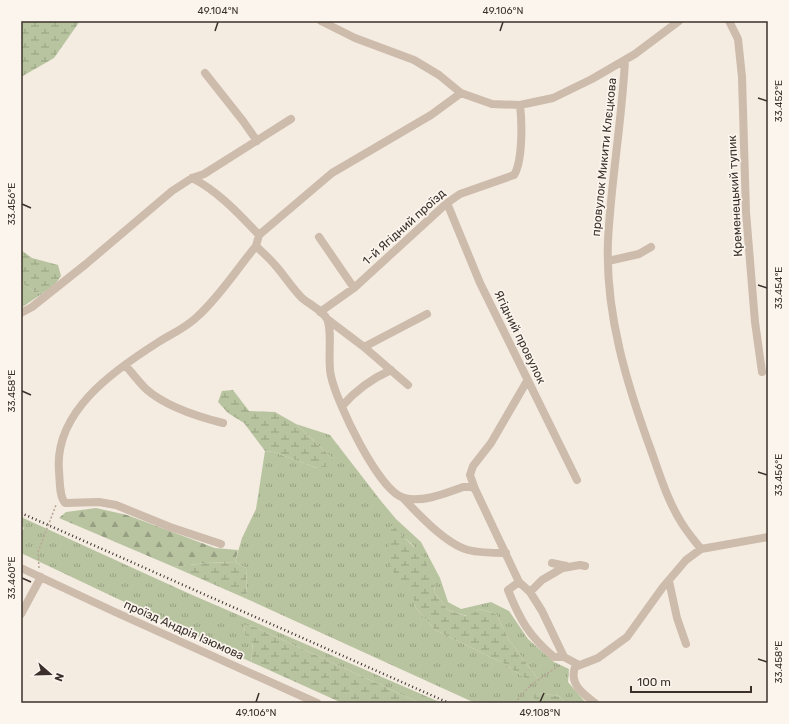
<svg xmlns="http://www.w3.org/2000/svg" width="789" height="724" viewBox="0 0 789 724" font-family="Rubik,sans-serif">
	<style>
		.grass { fill: url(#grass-tufts); fill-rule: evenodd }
		.forest { fill: url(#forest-firs) }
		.wetland { fill: url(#wetland-marsh) }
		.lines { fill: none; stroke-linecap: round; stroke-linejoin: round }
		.path { stroke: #b9a596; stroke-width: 1.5; stroke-dasharray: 2 2; stroke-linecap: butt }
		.minor { stroke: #cdbbac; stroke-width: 8 }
		.rail { stroke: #3b302b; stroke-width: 2.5; stroke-dasharray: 1 3; stroke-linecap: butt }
		.ticks { fill: none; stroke: #3b302b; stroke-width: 1.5 }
		.labels { text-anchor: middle; stroke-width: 3.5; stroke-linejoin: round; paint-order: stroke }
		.street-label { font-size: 12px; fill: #3b302b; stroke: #fbf5ee }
		.neatline { fill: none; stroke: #3b302b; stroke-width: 1.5 }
		.ticks-label { font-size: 10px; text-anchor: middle; fill: #3b302b }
	</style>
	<defs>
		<pattern id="grass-tufts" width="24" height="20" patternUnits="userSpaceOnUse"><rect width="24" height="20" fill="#b8c4a0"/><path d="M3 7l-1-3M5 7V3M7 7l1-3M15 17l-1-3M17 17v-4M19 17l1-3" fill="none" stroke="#97a083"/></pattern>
		<pattern id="forest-firs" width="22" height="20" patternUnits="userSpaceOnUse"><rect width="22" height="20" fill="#b8c4a0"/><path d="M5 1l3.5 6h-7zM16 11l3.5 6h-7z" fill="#97a083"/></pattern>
		<pattern id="wetland-marsh" width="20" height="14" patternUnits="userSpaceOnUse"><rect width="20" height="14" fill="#b8c4a0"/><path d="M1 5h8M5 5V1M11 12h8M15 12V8" fill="none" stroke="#97a083"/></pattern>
	</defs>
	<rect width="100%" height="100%" fill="#f4ebe1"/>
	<!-- grass -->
	<path class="grass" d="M21,282L34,292L43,293L21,308Z
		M296,424L330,435L381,501L396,519L421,542L440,578L448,602L461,609L491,602L509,611L528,639L554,662L569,669L568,682L586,703H565L559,696L538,693L535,703H475L247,599L246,568L235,562L242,538L256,509L265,451L274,452L317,468L332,458ZM391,526L413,545L434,583L435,593L448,610L467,616L480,609L496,614L509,640L538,679H526L503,663L435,630L416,608L414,604V592Z
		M21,517L190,594L442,703H420L250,625H244L245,635L253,642L251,662L21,553V533L24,528L21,525Z"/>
	<!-- forest -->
	<path class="forest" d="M96,508L127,515L215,548L238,550L235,562L206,563L174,567L59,518L66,512Z"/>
	<!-- wetland -->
	<path class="wetland" d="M21,21H80L54,58L21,77Z
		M21,250L32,258L58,265L61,276L54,286L43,293L34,292L21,282Z
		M233,390L249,411L275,412L296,424L332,458L330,466L317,468L274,452L265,451L244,423L228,413L218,402L222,391Z
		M392,525L424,557L434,583L435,593L448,610L466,616L480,609L496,614L509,640L538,679H526L503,663L435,630L416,608L414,604V592C389,582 384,549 392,525Z
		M235,562L246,568L247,599L174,567L206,563Z
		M244,625H250L420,703H342L251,662L253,643L245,635Z
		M538,693L559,696L565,703H535L534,695Z"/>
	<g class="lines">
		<!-- path -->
		<path class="path" d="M39,568L38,552L56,505
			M515,703C526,687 543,676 559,666"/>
		<!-- minor -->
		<path class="minor" d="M321,21L355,38L414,60L439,75L461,93L492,104L520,105L553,98L592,79L635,54L679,21
			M729,21L738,39L742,77L746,212L755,322L762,372
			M625,60C622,121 611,180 608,241C605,314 627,385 652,453C660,476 668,501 681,522C687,532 694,540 701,549
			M205,73L243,121L257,141
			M192,178C218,191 239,214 259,235
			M447,203L480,283L577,480
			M319,237L354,288
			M256,246C262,252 269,258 275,265C284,275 292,288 302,298C309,304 323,311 327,319C333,331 327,360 331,376C336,401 379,492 404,498C423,503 446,493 463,487H471L475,489L519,582L530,592L542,611L564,657L579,665
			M608,261L639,254L651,247
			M320,312L354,288L447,203L460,194L514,175C523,161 522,121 520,105
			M21,313L32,307L86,264L172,191L192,178L204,174L291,119
			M327,319L364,347L427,314
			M364,347L408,385
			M126,366C132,373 139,382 146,389C165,406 199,417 223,423
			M342,406C356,390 371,379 391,370
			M475,489L470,475L473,466L491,443L527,381
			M403,498C418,514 446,544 468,550C480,553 493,553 506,553
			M221,544L170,527L116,505L99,502L65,503C59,496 60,481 59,471C54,412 113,371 157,343C171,334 186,328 198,316C220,296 237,269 256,246L259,235L332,173L431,115L461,93
			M552,563L566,566L563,568L580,565L585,566
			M21,568L115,612L317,703
			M669,581L677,618L686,644
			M519,582L508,590C520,620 529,636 554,657H564
			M530,592L542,580L566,566
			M21,614L41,577
			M595,703C583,694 569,684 575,667L598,658L627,637L663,587L686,560L701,549L768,537"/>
		<!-- rail -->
		<path class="rail" d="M21,513L449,703"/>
	</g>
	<!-- ticks -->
	<path class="ticks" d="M215,31L218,22M500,31L503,22M758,98L767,101M22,204L31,208M758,285L767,288M22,391L31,395M758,472L767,475M22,578L31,582M758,659L767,662M256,702L259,693M540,702L544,693"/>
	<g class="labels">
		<!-- street labels -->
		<g class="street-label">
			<text transform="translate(604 157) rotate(-84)" y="4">провулок Микити Клєцкова</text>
			<text transform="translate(735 196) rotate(-93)" y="4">Кременецький тупик</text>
			<text transform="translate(404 227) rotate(-42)" y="4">1-й Ягідний проїзд</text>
			<text transform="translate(520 337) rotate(64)" y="4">Ягідний провулок</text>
			<text transform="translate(184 630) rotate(24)" y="4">проїзд Андрія Ізюмова</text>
		</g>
	</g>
	<!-- border -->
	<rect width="789" height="724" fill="none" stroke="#fbf5ee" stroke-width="44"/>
	<!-- north arrow -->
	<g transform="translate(50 674) rotate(110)" stroke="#fbf5ee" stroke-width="3" paint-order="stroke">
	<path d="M0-3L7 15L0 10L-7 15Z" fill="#3b302b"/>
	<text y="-6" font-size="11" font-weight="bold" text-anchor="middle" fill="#3b302b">N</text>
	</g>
	<!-- scale -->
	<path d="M631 686v6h120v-6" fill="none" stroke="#3b302b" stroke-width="2"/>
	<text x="637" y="686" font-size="12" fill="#3b302b" stroke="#fbf5ee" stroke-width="3" paint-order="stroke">100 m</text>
	<rect x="22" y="22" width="745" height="680" class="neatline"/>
	<g class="ticks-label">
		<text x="218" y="14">49.104°N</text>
		<text x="503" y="14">49.106°N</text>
		<text transform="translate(778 101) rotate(-90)" y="4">33.452°E</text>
		<text transform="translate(11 204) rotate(-90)" y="4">33.456°E</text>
		<text transform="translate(778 288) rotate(-90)" y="4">33.454°E</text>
		<text transform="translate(11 391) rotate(-90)" y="4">33.458°E</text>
		<text transform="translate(778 475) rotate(-90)" y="4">33.456°E</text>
		<text transform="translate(11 578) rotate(-90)" y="4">33.460°E</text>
		<text transform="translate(778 662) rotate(-90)" y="4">33.458°E</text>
		<text x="256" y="716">49.106°N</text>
		<text x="540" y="716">49.108°N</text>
	</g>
</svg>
